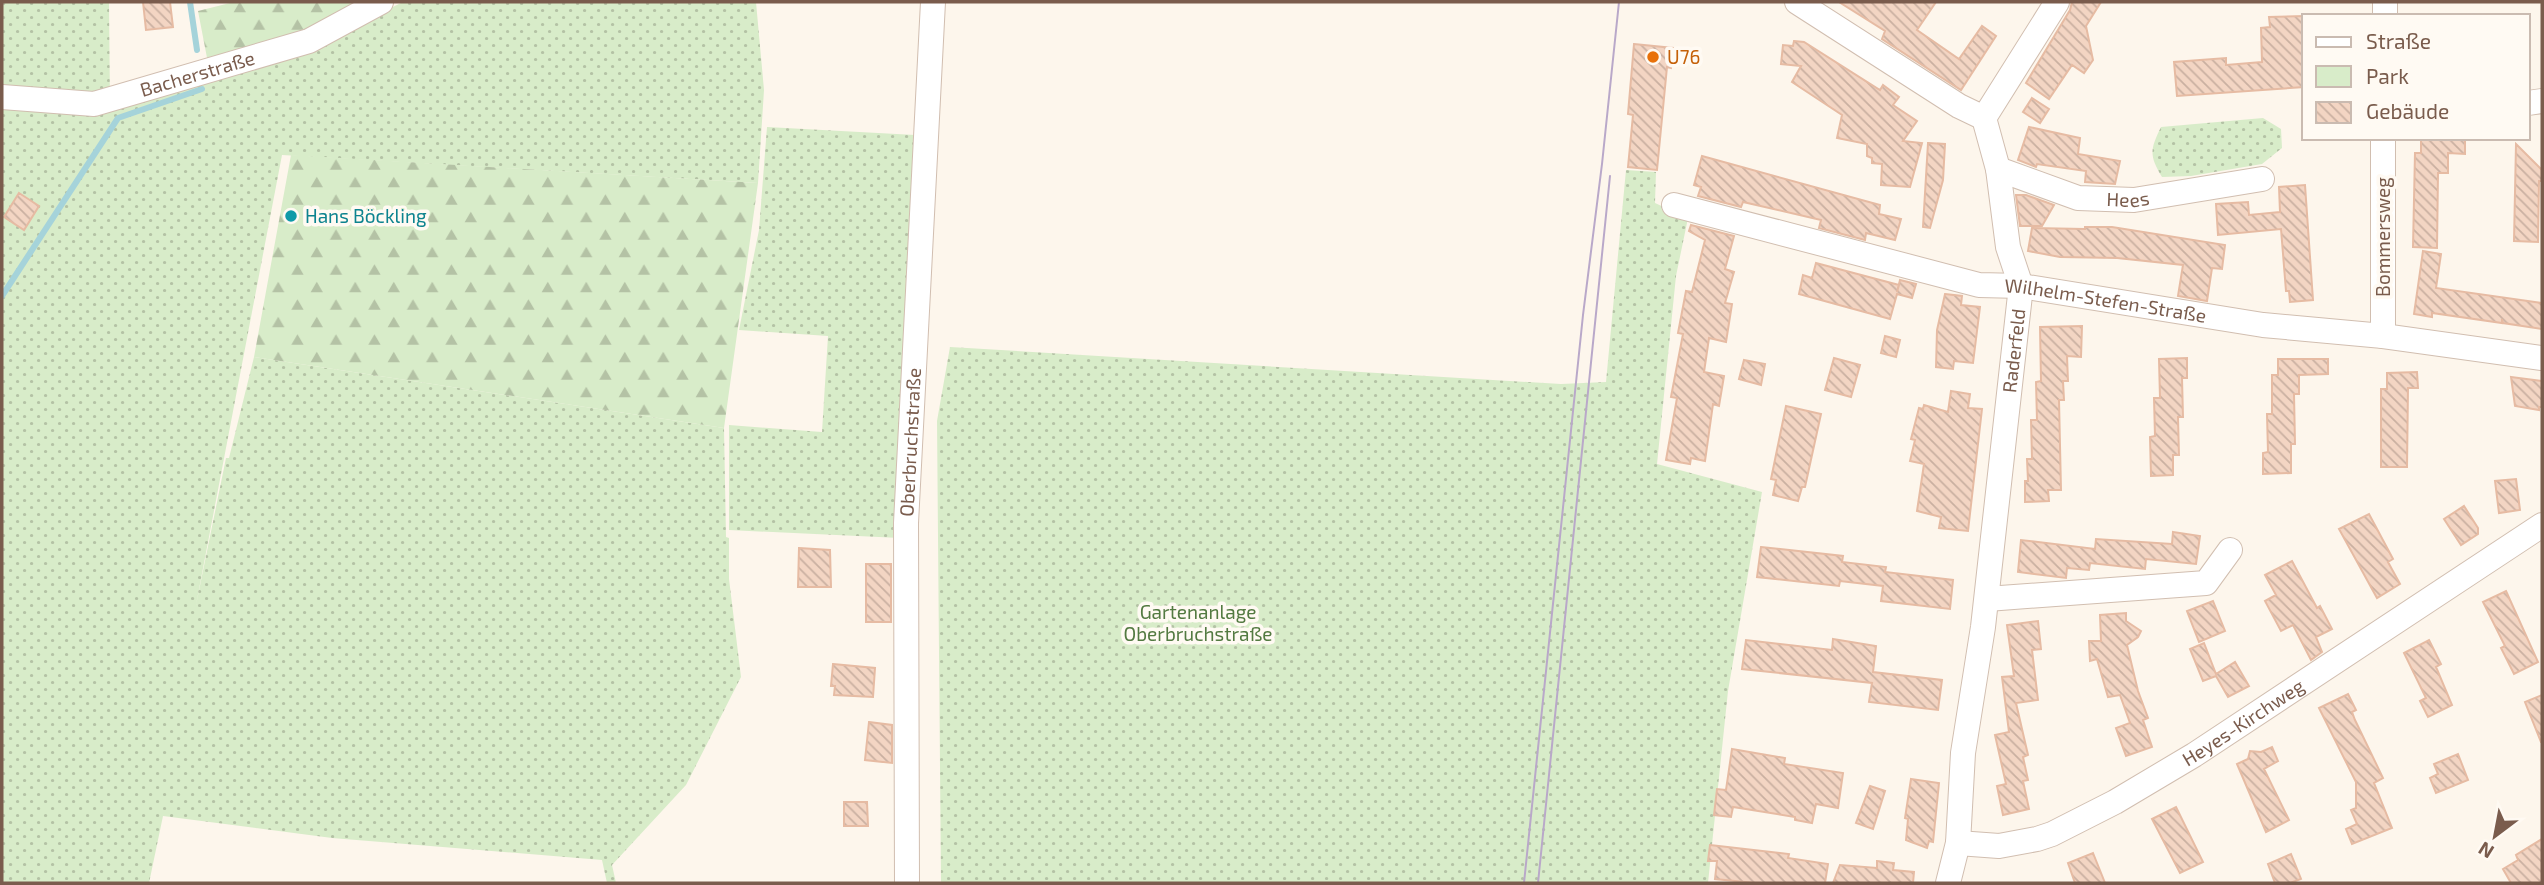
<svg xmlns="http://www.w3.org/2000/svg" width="2544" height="885" viewBox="0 0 2544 885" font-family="'Exo 2',sans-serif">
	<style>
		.green { fill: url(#green-dots) }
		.forest { fill: url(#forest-firs) }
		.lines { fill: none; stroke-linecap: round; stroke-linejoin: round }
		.stream { stroke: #a5d3da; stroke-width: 6 }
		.building { fill: url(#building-back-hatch); stroke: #e6bba3; stroke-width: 2 }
		.minor-casing { stroke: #d1beb0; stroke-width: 26 }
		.minor { stroke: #fff; stroke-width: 24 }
		.tram { stroke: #b9a8c9; stroke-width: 2 }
		.food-dot { fill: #e8710a; stroke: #fffaf3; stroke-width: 2.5 }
		.culture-dot { fill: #0f9aa8; stroke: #fffaf3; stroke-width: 2.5 }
		.labels { text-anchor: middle; stroke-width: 7; stroke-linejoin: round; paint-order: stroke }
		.food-label { font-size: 19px; fill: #c56008; stroke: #fffaf3; text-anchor: start }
		.street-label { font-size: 19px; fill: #7a5c4d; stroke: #fffaf3 }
		.culture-label { font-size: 19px; fill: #0d838f; stroke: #fffaf3; text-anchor: start }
		.park-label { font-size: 19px; fill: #537a41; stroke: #fffaf3 }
	</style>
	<defs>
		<pattern id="green-dots" width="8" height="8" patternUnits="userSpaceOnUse" patternTransform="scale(1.75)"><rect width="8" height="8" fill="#d8ecc9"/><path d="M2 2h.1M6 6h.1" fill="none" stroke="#b4c2a5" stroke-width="1.8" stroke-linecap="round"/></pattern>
		<pattern id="forest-firs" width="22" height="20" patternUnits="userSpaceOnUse" patternTransform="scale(1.75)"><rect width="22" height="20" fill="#d8ecc9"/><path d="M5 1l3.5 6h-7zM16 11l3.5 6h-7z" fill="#b4c2a5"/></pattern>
		<pattern id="building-back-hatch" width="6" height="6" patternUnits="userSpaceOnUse" patternTransform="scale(1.75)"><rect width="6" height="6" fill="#f3d5c3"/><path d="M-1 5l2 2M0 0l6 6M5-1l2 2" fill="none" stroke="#cab0a1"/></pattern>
	</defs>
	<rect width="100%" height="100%" fill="#fdf6ec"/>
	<!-- green -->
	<path class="green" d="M2,2H109L110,104L315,45L403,2H756L764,90L758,183L282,155L196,605L226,458H229L254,357L724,428L726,537L729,538V579L741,677L686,785L612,865L616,883H607L602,860L332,838L163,816L149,883H2Z
		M2263,118L2281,129L2282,148L2262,164L2191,176L2162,177C2149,155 2150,150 2161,127Z
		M767,127L915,135L900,538L729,530V425L822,432L828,336L739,330L759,230Z
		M1626,170L1656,172L1655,203L1688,218L1676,276L1657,464L1762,492L1728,691L1708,883H941L937,421L950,347L1561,384L1606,382Z"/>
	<!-- forest -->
	<path class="forest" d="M234,2H359L306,31L208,63L198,11Z
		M291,155L758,183L724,428L254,357Z"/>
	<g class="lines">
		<!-- stream -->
		<path class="stream" d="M190,2L197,50
			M2,296L118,118L202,89"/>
	</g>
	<!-- building -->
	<path class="building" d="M143,2H170L173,27L146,30Z
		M1839,2H1936L1917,30L1959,59L1982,26L1996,36L1961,90L1882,39L1885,31Z
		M2072,2H2101L2086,26L2093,60L2084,73L2072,65L2049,99L2026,83L2070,10Z
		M2304,16V87L2177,96L2174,62L2226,58V65L2262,62L2261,28L2270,27L2269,17Z
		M1794,41L1804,42L1880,90L1883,85L1899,97L1893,105L1917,121L1903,141L1922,143L1910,187L1881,185L1882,164L1872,163V158L1867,156V144L1837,138L1842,115L1792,82L1801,66L1781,64L1783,45L1793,46Z
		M1634,44L1673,48L1671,68L1667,67L1657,170L1628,167L1633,115L1628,114Z
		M2032,98L2049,109L2040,123L2023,112Z
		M2029,127L2080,138L2078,154L2120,161L2115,184L2085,182L2086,171L2037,164L2036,167L2018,160Z
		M2421,138H2465V154L2448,153V173H2438L2437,248L2413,247L2415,153H2421Z
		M1928,143L1945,144L1943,180L1930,228L1923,227Z
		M2516,144L2542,170V181H2539L2538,242L2514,241Z
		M1702,156L1880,205L1879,214L1901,219L1895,240L1866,233L1865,240L1819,228L1821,220L1743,202L1741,207L1698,196L1701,187L1694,185Z
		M2305,185L2313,300L2290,302L2289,291H2286L2281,229L2218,235L2216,204L2248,202L2249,215L2280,212L2279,187Z
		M19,193L39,206L24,230L4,217Z
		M2016,195H2026L2054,205L2042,226H2020Z
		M1691,225L1734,236L1725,269L1734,272L1725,303L1732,304L1726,342L1709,338L1704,372L1724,376L1719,406L1713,404L1705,461L1691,458L1690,464L1666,460L1677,398L1671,397L1683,334L1678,333L1686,291L1692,292L1705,240L1689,231Z
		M2085,227H2112L2225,245L2222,269L2212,268L2207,301L2178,296L2183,265L2117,258L2060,257L2028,251L2032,228L2085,229Z
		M2423,251L2441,254L2436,288L2542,303V329L2503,323L2502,319V323L2432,313V317L2414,314Z
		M1816,263L1899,285L1897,292L1900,280L1916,284L1912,298L1897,294L1890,319L1799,294L1803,275L1812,278Z
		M1945,294L1962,296L1961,305L1980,307L1973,363L1954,361L1953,369L1936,367L1937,330Z
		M2082,326L2081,357L2067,356L2068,381H2063L2064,400H2059L2061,490H2048L2049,501L2025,502V481H2028L2027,459H2032L2031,420H2037L2036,382L2041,381L2040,327Z
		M1885,336L1900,340L1896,357L1881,353Z
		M1834,358L1860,365L1851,397L1825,390Z
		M2187,358V378H2182L2183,417H2178L2179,455H2173V475L2151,476L2150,437L2155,436L2154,398H2160L2159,359Z
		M2278,359H2328V374L2299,375V394H2294L2295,444H2291V473L2263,474V453L2268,452L2267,414H2272V375H2278Z
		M1744,360L1765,364L1761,385L1739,379Z
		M2417,372L2418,388H2408L2407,467H2381V389H2387V373Z
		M2511,377L2542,381V407H2539V410L2515,406Z
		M1951,391L1970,394L1968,408L1982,409L1968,531L1939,528L1941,517L1917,511L1924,464L1910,461L1915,440L1911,439L1919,408L1923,409L1924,405L1948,412Z
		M1786,406L1821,414L1805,487H1802L1798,501L1773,495L1776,480L1771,479Z
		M2516,479L2520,510L2499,513L2495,481Z
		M2464,506L2478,528V534L2461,545L2444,519Z
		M2369,514L2393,559L2388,562L2400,584L2377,598L2339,529Z
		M2173,532L2200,536L2196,564L2146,559L2145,569L2090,563L2089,570L2067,568L2066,578L2018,572L2021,540L2095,549L2096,539L2172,544Z
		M1761,547L1843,556L1842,562L1886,567L1885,572L1953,580L1950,609L1881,601L1883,586L1840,581L1839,586L1757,577Z
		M799,548L830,550L831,587H798Z
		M2292,561L2317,608L2320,606L2332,629L2316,637L2322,652L2311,660L2293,625L2281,631L2265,601L2276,595L2265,575Z
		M866,564H891V622H866Z
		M2506,591L2538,662L2514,674L2501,648L2505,646L2483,602Z
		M2213,601L2225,631L2199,642L2187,611Z
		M2126,613V621L2141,631L2138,637L2127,645L2138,691L2148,718L2143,720L2152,747L2126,756L2116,728L2130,723L2120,695L2108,697L2097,659L2090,661L2089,641H2101L2100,615Z
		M2038,621L2041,649L2032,650L2038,700L2016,703L2028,755L2023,757L2028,780L2023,781L2029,809L2003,815L1997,786L2006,784L1995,735L2009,732L2002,677L2014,676L2007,625Z
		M1833,639L1876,646L1873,672L1942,680L1938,710L1869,702L1872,683L1742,669L1746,640L1832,650Z
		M2429,640L2441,664L2436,667L2452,705L2428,717L2420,701L2426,698L2404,653Z
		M2204,643L2216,674L2235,662L2249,686L2228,697L2216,676L2203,681L2190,649Z
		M833,664L875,668L873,697L834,695L835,686H831Z
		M2348,694L2356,710L2352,712L2355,720L2383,778L2374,783L2392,828L2352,844L2346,829L2357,824L2351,810L2356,808V782L2319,708Z
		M2542,695V742H2541L2525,702Z
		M869,722L892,725V763L865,760Z
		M2272,747L2278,761L2264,769L2289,820L2266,832L2237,764L2248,759L2250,751L2261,752Z
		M1732,749L1785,758L1784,764L1843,773L1838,808L1816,804L1812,823L1795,820V817L1733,807L1731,817L1714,815L1717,789L1726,790Z
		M2458,754L2468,780L2436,793L2430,778L2438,774L2434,764Z
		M1911,779L1939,783L1933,842L1929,841L1927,848L1906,840L1908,819L1905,818Z
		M1870,786L1885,791L1873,829L1856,823Z
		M844,802H867L868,826H844Z
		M2176,807L2203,862L2180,873L2152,819Z
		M2542,839V883H2511L2503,869L2518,860L2516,855Z
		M1710,845L1789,854L1788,858L1828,864L1825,883H1755L1715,879L1717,861H1708Z
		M2093,853L2105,883H2075L2068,863Z
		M2291,854L2301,879L2290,883H2275L2268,864Z
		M1877,861L1894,863L1893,870L1914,872L1913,883H1833L1840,865L1877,868Z"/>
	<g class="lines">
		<defs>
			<g id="minor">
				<path d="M1797,2L1959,106L1984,118"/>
				<path d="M2385,16V2"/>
				<path id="s1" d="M2,97L94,104L309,41L381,2"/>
				<path d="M2528,103L2542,101"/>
				<path d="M2383,138V336"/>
				<path id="s2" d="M1998,169L2078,198L2134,200L2262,179"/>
				<path id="s3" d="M1674,205L1979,285L2021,286L2263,325L2383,336L2542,358"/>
				<path d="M1987,599L2206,583L2230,550"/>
				<path id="s4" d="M1958,843L1999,846L2037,839L2052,834L2115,802L2194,755L2542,525"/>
				<path id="s5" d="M907,883L906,523L933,2"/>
				<path id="s6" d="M1948,883L1958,843L1963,753L1983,627L2021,286L2008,247L1998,169L1984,118L2057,2"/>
			</g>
		</defs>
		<!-- minor casing -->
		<use href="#minor" class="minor-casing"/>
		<!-- minor -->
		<use href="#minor" class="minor"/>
		<!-- tram -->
		<path class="tram" d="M1524,883L1583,315L1602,164L1619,2
			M1538,883L1610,176"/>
	</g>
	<!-- markers -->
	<circle class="food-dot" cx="1653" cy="57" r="7"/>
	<circle class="culture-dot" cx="291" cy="216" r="7"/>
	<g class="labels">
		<!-- food labels -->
		<g class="food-label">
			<text x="1667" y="64">U76</text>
		</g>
		<!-- street labels -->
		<g class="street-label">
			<text dy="7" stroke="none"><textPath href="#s1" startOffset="200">Bacherstraße</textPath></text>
			<text dy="7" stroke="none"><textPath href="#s2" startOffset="135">Hees</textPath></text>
			<text transform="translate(2383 237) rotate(-90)" y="7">Bommersweg</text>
			<text dy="7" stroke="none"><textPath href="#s3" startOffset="443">Wilhelm-Stefen-Straße</textPath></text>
			<text dy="7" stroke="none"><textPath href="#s6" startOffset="537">Raderfeld</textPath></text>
			<text dy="7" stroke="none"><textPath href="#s5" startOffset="441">Oberbruchstraße</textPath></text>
			<text dy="7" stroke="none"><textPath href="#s4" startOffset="317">Heyes-Kirchweg</textPath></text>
		</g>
		<!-- culture labels -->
		<g class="culture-label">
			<text x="305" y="223">Hans Böckling</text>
		</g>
		<!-- park labels -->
		<g class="park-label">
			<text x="1198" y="619">Gartenanlage<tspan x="1198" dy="22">Oberbruchstraße</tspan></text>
		</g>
	</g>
	<!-- border -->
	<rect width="2544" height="885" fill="none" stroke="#7a5c4d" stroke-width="7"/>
	<!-- legend -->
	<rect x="2302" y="14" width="228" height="126" fill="#fffaf3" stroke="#cabbb1" stroke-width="2"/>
	<rect x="2316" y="37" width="35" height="10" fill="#ffffff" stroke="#cabbb1" stroke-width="2"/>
	<text x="2366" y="49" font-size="21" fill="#7a5c4d">Straße</text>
	<rect x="2316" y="66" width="35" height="21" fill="#d8ecc9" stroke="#cabbb1" stroke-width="2"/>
	<text x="2366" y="84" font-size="21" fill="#7a5c4d">Park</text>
	<rect x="2316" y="102" width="35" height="21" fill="url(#building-back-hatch)" stroke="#cabbb1" stroke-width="2"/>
	<text x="2366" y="119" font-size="21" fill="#7a5c4d">Gebäude</text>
	<!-- north arrow -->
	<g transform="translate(2495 836) rotate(212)" stroke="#fffaf3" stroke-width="5" paint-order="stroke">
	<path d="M0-5L12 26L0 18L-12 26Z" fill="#7a5c4d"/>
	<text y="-10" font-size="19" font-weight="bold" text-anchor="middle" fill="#7a5c4d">N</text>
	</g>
</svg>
